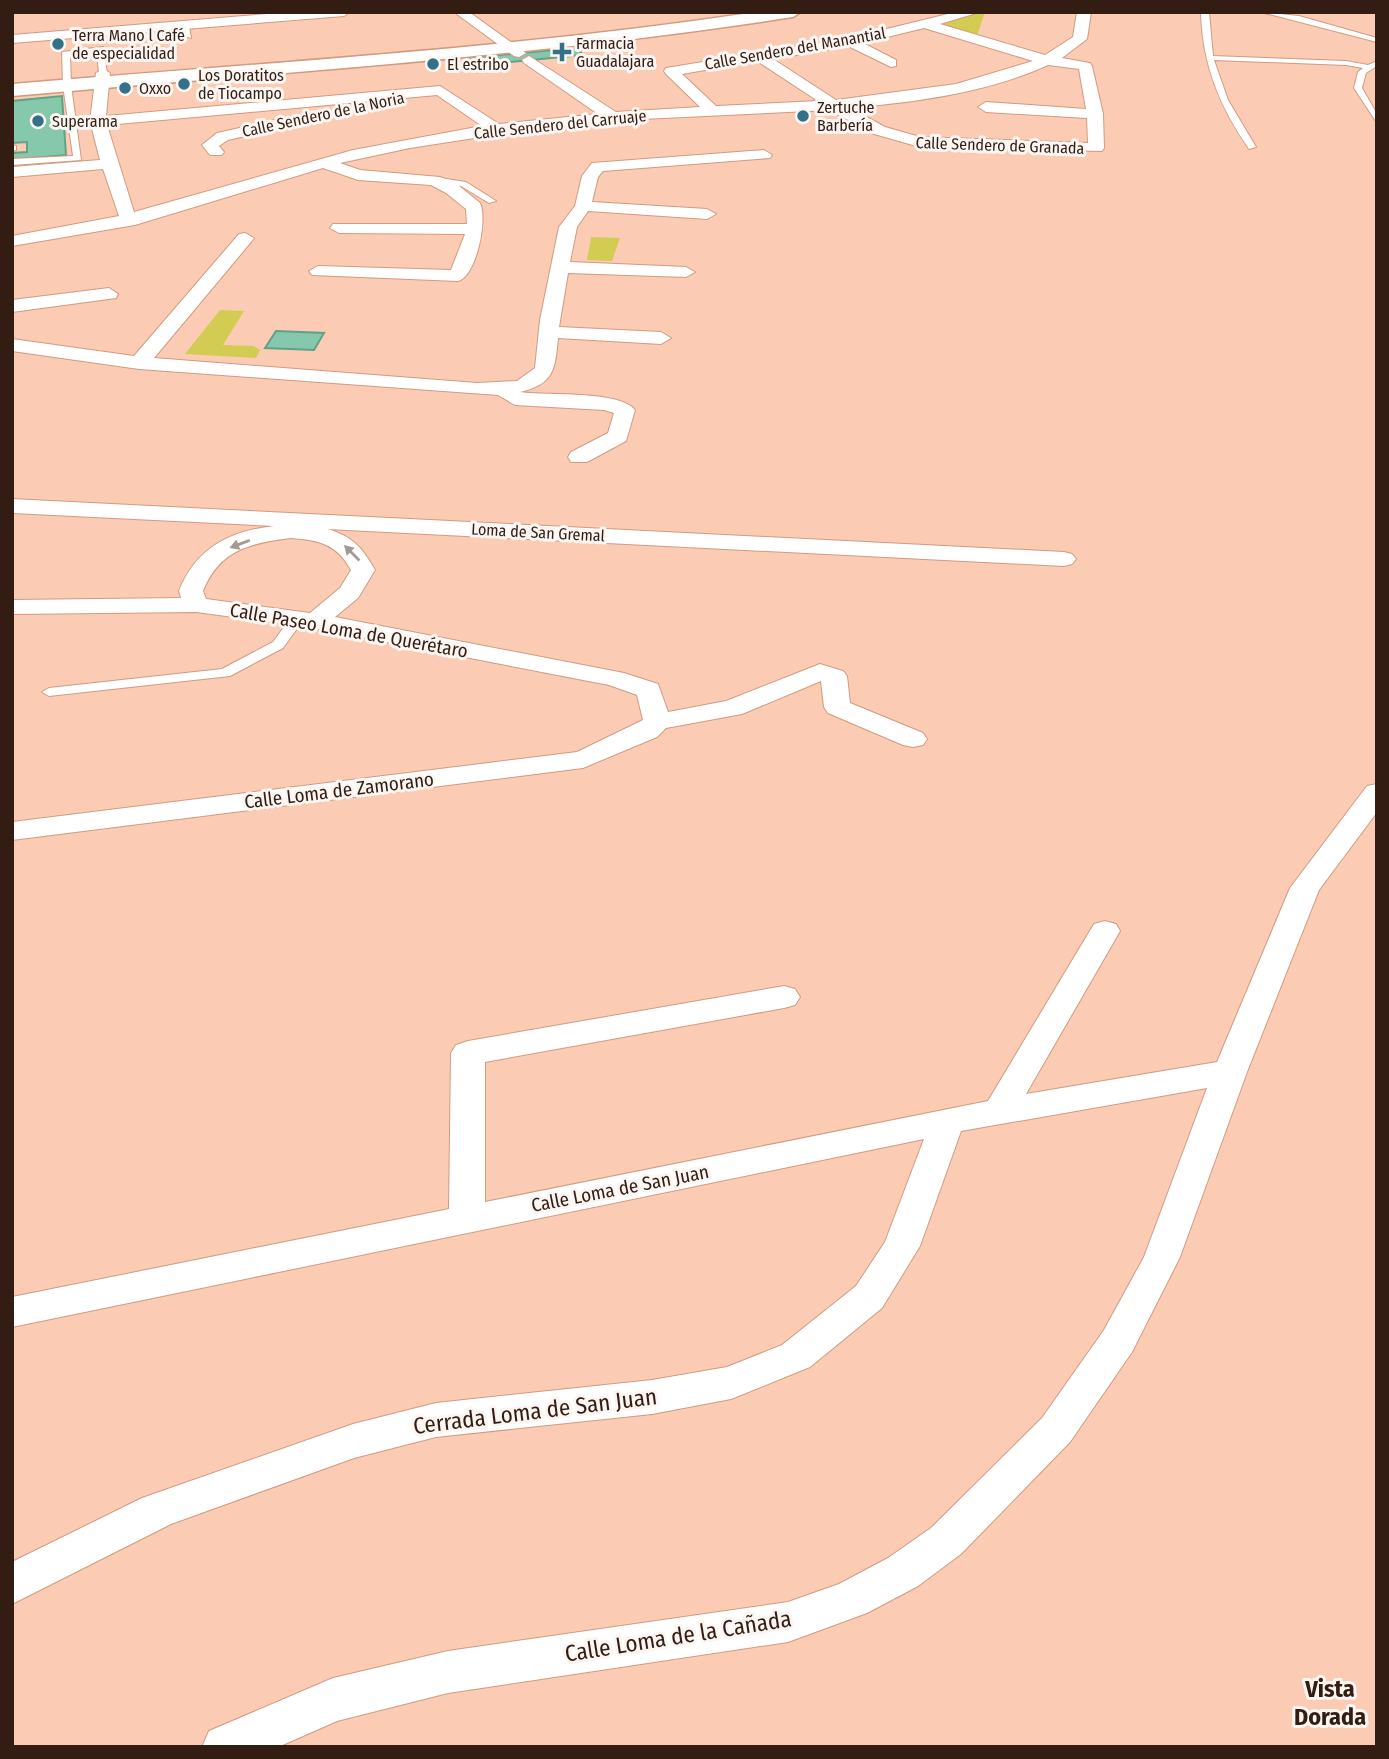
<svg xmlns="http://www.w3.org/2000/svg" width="1389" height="1759" viewBox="0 0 1389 1759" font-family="'Fira Sans Condensed',sans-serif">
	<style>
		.green { fill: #d3cc53 }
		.building { fill: #86c8ac; stroke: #61a287; stroke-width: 2 }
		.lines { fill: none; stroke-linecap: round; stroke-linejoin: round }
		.service-casing { stroke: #d39a7f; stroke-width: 2 }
		.minor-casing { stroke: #d39a7f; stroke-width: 2 }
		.tertiary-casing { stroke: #d39a7f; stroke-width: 3 }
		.service { fill: #fff; fill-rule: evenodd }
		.minor { fill: #fff; fill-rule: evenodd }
		.tertiary { fill: #fff; fill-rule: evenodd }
		.oneway { fill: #a39995 }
		.poi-dot { fill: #347087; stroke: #fcf6f3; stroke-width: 2.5 }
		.labels { text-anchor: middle; stroke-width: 6; stroke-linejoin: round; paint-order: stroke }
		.far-poi-label { font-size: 16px; fill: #331d13; stroke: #fcf6f3; text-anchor: start }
		.far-street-label { font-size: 16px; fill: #331d13; stroke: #fcf6f3 }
		.street-label { font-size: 19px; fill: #331d13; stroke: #fcf6f3 }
		.near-street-label { font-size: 23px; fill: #331d13; stroke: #fcf6f3 }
		.near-neighbourhood-label { font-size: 24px; font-weight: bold; fill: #331d13; stroke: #fcf6f3 }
	</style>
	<rect width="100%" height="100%" fill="#fbcbb4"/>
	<!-- green -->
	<path class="green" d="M974,12H985L976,39L925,24Z
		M591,237L620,238L612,261L587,260Z
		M220,310L244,311L223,345L253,346L260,350L256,358L185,354Z"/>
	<!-- building -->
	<path class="building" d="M577,48L583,55L470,66L465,58Z
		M62,96L66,155L12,160V153L27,152V142L12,143V101Z
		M276,331L324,333L314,350L265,348Z"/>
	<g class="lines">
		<defs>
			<path id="service" d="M1201,12H1209L1213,56L1346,61L1368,65L1377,61V66L1366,73L1362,88L1377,114V123L1354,88L1358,72L1363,68L1346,65L1214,60L1228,100L1256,147L1249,149C1220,107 1202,64 1201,12Z
				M1261,12L1299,16L1377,38V42Z
				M185,24L189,26L191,38L184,36L181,26Z
				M103,47L107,73L103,75L99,73L97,52L70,54L71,85L81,160L12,165V159L73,156L63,85L62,52Z
				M12,145L16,146V150L12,151Z
				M434,177L466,182L496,201L489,203L461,186L431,182L430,180Z
				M297,615L304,619L283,648L230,676L49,696L42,692L49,688L222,669L273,642L292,616Z"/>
			<path id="minor" d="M292,12H350L344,16L12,43V35Z
				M454,12H469L526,53L519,57L514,56Z
				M956,12H980L940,24L1045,55L1073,37L1077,12H1091L1087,39L1062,58L1090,63L1092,66L1103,114L1104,148L1102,151L920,147L874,134L830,110L642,119L526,130L410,148L340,163L360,170L440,177L458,185L480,203C488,220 476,277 458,281L312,275L309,271L318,266L451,270L465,234L339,233L330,228L333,224H467L466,209L446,193L431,185L358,180L323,168L135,225L12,246V236L119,216L103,169L12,177V167L100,160L90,121L96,73L103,69L110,73L106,116L440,86L499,124L598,114L524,63L522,60L529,56L616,112L700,107L666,74L664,71L666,68L850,38ZM924,28L1033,61L956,84L836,100L773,59L848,46L891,67L896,66V60L863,43ZM757,61L818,101L716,106L682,74ZM1048,65L1079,69L1086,109L986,102L978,107L986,112L1087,118L1088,143L920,137L885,127L850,108C916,102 987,93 1048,65ZM437,95L482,126L353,150L134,212L107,125Z
				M293,116L298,118L301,121L298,124L228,140L219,146L224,152L222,155H210L202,145L217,133Z
				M764,150L772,155L770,158L603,171L598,177L592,202L707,209L716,214L707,219L588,211L577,227L570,262L686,267L695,272L686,277L568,273L559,327L661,332L671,338L661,344L558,338C555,370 554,384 520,392C545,396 620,390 635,410L626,441L587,462H571L568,457L571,452L608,433L614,413L604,410L515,405L498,395L139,369L12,351V339L134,356L239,234L245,233L254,238L251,242L154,358L477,383L517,381L535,368L540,320L559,227L575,206L582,176L592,163Z
				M109,288L118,294L116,298L12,312V300Z
				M12,499L1064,552L1072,554L1076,559L1072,564L1064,566L327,529C352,536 362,547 375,570L358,598L335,617L624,673L658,684L668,712L726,701L820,664L843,671L847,676L850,703L923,733L927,739L923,745L913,747L903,745L828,713L824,707L821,681L742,714L666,728L657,737L583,768L12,840V822L577,752L643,720L637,695L609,685L315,628L196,612L12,614V600L181,598L179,591C196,548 229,531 274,526L12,513ZM291,538C319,540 337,544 351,570L340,588L310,613L206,599L203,591C219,550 250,543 291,538Z
				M1377,784V812L1319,890L1247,1072L1180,1257L1132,1352L1070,1442L961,1554L918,1586L867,1613L788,1642L448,1693L337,1721L278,1747H202L209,1731L333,1678L448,1651L788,1602L839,1584L888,1558L931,1528L1042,1418L1104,1330L1144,1257L1207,1088L961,1131L920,1246L882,1308L810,1367L731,1399L652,1414L436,1437L354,1458L171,1524L12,1604V1562L142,1498L353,1424L436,1403L652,1380L727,1367L782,1345L856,1286L885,1242L924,1139L12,1327V1297L449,1209L451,1053L456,1045L468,1041L784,986L795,989L800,997L795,1005L784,1008L485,1062V1202L988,1101L1094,924L1105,921L1116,924L1120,931L1026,1094L1217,1062L1290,888L1367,786Z"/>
			<path id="tertiary" d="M757,12H801L793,17C534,57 273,73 12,96V84C260,63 511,49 757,12Z"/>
		</defs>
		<!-- service casing -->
		<use href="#service" class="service-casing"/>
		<!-- minor casing -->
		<use href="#minor" class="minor-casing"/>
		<!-- tertiary casing -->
		<use href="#tertiary" class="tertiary-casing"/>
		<!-- service -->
		<use href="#service" class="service"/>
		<!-- minor -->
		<use href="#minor" class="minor"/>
		<!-- tertiary -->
		<use href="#tertiary" class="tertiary"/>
	</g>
	<!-- one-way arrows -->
	<defs><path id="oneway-solid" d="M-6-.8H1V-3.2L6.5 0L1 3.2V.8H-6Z" transform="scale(1.75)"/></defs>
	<g class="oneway">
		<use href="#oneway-solid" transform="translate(240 544) rotate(159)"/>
		<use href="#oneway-solid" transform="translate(352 553) rotate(-135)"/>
	</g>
	<!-- markers -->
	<g class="poi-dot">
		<circle cx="58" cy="44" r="7"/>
		<path d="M558.5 41.5h7v7h7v7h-7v7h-7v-7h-7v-7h7z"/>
		<circle cx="433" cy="64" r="7"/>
		<circle cx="184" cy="84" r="7"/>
		<circle cx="125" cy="88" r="7"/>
		<circle cx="803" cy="116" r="7"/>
		<circle cx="38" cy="121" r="7"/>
	</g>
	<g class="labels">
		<!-- far-poi labels -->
		<g class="far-poi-label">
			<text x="72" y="41">Terra Mano l Café<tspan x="72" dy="18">de especialidad</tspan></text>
			<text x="576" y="49">Farmacia<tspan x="576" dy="18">Guadalajara</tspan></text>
			<text x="447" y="70">El estribo</text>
			<text x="198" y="81">Los Doratitos<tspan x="198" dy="18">de Tiocampo</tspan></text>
			<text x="139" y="94">Oxxo</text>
			<text x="817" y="113">Zertuche<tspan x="817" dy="18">Barbería</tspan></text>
			<text x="52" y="127">Superama</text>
		</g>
		<!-- far-street labels -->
		<g class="far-street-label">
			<text transform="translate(795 48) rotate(-10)" y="6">Calle Sendero del Manantial</text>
			<text transform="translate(323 114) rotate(-12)" y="6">Calle Sendero de la Noria</text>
			<text transform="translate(560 124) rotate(-6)" y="6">Calle Sendero del Carruaje</text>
			<text transform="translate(1000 145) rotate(2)" y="6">Calle Sendero de Granada</text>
			<text transform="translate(538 532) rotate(3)" y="6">Loma de San Gremal</text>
		</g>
		<!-- street labels -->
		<g class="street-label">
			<text transform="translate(349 630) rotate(10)" y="7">Calle Paseo Loma de Querétaro</text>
			<text transform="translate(339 790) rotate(-7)" y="7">Calle Loma de Zamorano</text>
			<text transform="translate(620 1188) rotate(-11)" y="7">Calle Loma de San Juan</text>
		</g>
		<!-- near-street labels -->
		<g class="near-street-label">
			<text transform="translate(535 1411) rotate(-7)" y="8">Cerrada Loma de San Juan</text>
			<text transform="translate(678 1636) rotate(-9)" y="8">Calle Loma de la Cañada</text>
		</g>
		<!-- near-neighbourhood labels -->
		<g class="near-neighbourhood-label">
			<text x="1330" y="1697">Vista<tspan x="1330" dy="28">Dorada</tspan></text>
		</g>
	</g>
	<!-- border -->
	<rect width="1389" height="1759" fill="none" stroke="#331d13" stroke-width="28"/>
</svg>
